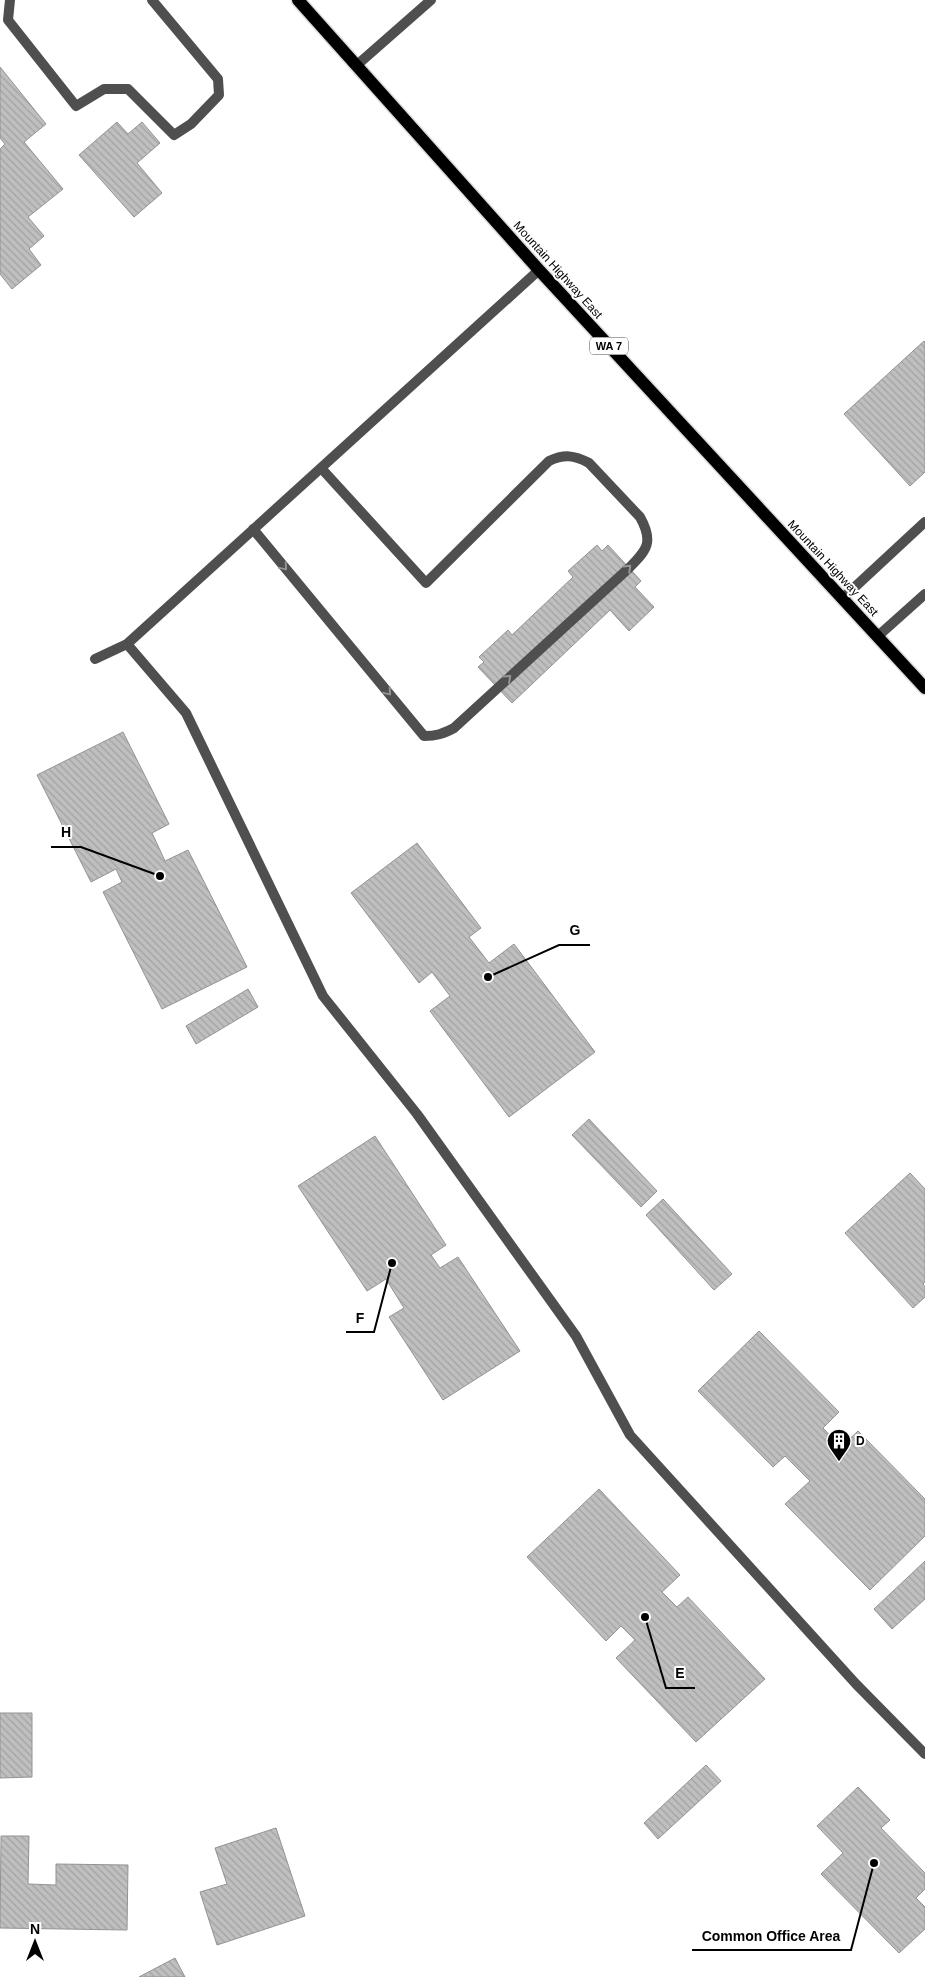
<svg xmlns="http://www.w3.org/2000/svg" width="925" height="1977" viewBox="0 0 925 1977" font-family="Arial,sans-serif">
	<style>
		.building { fill: url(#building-back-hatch); stroke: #939393 }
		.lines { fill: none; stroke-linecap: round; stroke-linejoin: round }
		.primary-casing { stroke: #dbdbdb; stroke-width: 15 }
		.service { stroke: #4f4f4f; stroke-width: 10 }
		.primary { stroke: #000; stroke-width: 12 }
		.oneway { stroke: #959595 }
		.labels { text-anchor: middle; stroke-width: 4; stroke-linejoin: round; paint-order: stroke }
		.shield { fill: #fff; stroke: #4c4c4c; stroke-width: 1 }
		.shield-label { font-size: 11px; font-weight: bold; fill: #000 }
		.street-label { font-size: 12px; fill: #000; stroke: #fff }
		.poi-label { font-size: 12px; font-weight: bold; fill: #000; stroke: #fff; text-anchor: start }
		.leader { fill: none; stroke: #000; stroke-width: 2 }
		.callout-dot { fill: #000; stroke: #fff; stroke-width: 2 }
		.callout-label { font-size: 14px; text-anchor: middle; font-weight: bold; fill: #000; stroke: #fff; stroke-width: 4; stroke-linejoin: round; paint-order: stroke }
	</style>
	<defs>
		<pattern id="building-back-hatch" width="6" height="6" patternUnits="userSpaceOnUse" patternTransform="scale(1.25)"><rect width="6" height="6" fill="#bfbfbf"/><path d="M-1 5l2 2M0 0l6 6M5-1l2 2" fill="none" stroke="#a2a2a2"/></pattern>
	</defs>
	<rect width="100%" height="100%" fill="#fff"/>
	<!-- building -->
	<path class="building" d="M0,67L46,124L24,142L63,189L28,217L44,236L29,249L41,265L12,289L0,274V149L5,144L0,138Z
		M117,122L128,134L142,122L160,143L137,163L162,193L134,217L79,155Z
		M924,341L925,342V472L910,486L844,414Z
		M597,545L602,551L608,545L641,581L635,587L654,607L629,631L610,610L512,703L478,667L484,662L479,657L508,630L512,635L573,577L568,571Z
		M123,732L169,824L152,833L165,861L188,850L247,967L162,1009L103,892L122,882L116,869L91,882L37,775Z
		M417,843L481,928L469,937L489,963L514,944L595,1052L509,1117L430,1011L450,996L432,972L419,983L351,893Z
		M248,989L258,1007L196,1044L186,1026Z
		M589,1119L657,1191L641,1207L572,1135Z
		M375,1136L446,1245L431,1255L440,1268L458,1257L520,1351L443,1400L389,1317L404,1308L386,1279L367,1291L298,1186Z
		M910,1173L925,1189V1282L923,1284L925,1287V1297L913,1308L845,1233Z
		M663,1199L732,1274L714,1290L646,1215Z
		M759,1331L839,1412L823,1428L841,1447L858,1431L925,1499V1536L870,1590L785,1504L810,1481L785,1456L773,1467L698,1391Z
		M599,1489L680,1575L662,1592L677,1607L688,1597L765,1679L696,1742L616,1658L635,1640L621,1626L606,1641L527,1557Z
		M925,1561V1599L892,1629L874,1609Z
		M0,1713H32V1777L0,1778Z
		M706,1765L721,1781L658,1839L644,1823Z
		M858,1787L890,1820L881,1828L925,1873V1889L916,1898L925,1907V1929L899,1953L821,1874L843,1853L817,1826Z
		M276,1828L305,1916L217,1945L200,1892L227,1884L215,1848Z
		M1,1836H29L28,1884L56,1885V1864L128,1865L127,1930L0,1928Z
		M175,1958L185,1977H139Z"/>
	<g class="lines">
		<defs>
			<path id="primary" d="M298,0L539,270L925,688"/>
		</defs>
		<!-- primary casing -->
		<use href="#primary" class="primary-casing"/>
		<!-- service -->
		<path class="service" d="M10,0L8,20L76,106L104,89H128L174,135L191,124L219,95L218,79L152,0
			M357,65L431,0
			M253,529L424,736C436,736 443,734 454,728L629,568C647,550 654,542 640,517L589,463C574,455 564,454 549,461L426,583L321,468
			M843,598L925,522
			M878,636L925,594
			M127,644L186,713L323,996L417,1114L576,1336L630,1435L856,1684L925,1754
			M95,659L127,644L539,270"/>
		<!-- primary -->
		<use href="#primary" class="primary"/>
	</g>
	<!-- one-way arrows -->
	<defs><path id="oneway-chevron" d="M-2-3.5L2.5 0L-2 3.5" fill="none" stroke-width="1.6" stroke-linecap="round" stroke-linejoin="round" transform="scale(1.25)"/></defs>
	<g class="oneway">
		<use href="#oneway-chevron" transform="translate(284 567) rotate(50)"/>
		<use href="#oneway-chevron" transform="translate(628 568) rotate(-44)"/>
		<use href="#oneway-chevron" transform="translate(508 678) rotate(-42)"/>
		<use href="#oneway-chevron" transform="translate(388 692) rotate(50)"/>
	</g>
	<!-- icons -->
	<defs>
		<symbol id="building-pin" viewBox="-11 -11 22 30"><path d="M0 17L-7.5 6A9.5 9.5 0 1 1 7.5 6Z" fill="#000" stroke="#fff"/><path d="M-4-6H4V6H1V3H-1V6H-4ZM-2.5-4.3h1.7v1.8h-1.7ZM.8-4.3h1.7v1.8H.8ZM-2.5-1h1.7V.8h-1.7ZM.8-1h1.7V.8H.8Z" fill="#fff"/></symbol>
	</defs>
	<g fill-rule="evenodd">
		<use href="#building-pin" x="825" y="1427" width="28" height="38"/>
	</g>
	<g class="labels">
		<!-- shield labels -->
		<rect class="shield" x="590" y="337.5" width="38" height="17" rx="4"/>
		<g class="shield-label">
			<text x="609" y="350">WA 7</text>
		</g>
		<!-- street labels -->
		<g class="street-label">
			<text transform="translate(558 270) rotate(48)" y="4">Mountain Highway East</text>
			<text transform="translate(833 568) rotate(47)" y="4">Mountain Highway East</text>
		</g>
		<!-- poi labels -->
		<g class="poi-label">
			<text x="856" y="1445">D</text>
		</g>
	</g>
	<!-- callouts -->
	<path class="leader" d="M160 876L81 847H51M488 977L559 945H590M392 1263L374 1332H346M645 1617L666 1688H695M874 1863L851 1950H692"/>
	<g class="callout-dot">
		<circle cx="160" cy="876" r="5"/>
		<circle cx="488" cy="977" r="5"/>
		<circle cx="392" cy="1263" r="5"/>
		<circle cx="645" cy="1617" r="5"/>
		<circle cx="874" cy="1863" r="5"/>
	</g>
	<g class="callout-label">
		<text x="66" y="837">H</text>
		<text x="575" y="935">G</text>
		<text x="360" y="1323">F</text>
		<text x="680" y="1678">E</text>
		<text x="771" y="1941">Common Office Area</text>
	</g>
	<!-- north arrow -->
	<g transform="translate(35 1942)" stroke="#ffffff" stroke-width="4" paint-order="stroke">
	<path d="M0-4L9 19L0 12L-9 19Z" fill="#000000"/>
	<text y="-8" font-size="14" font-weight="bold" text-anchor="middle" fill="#000000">N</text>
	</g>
</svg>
